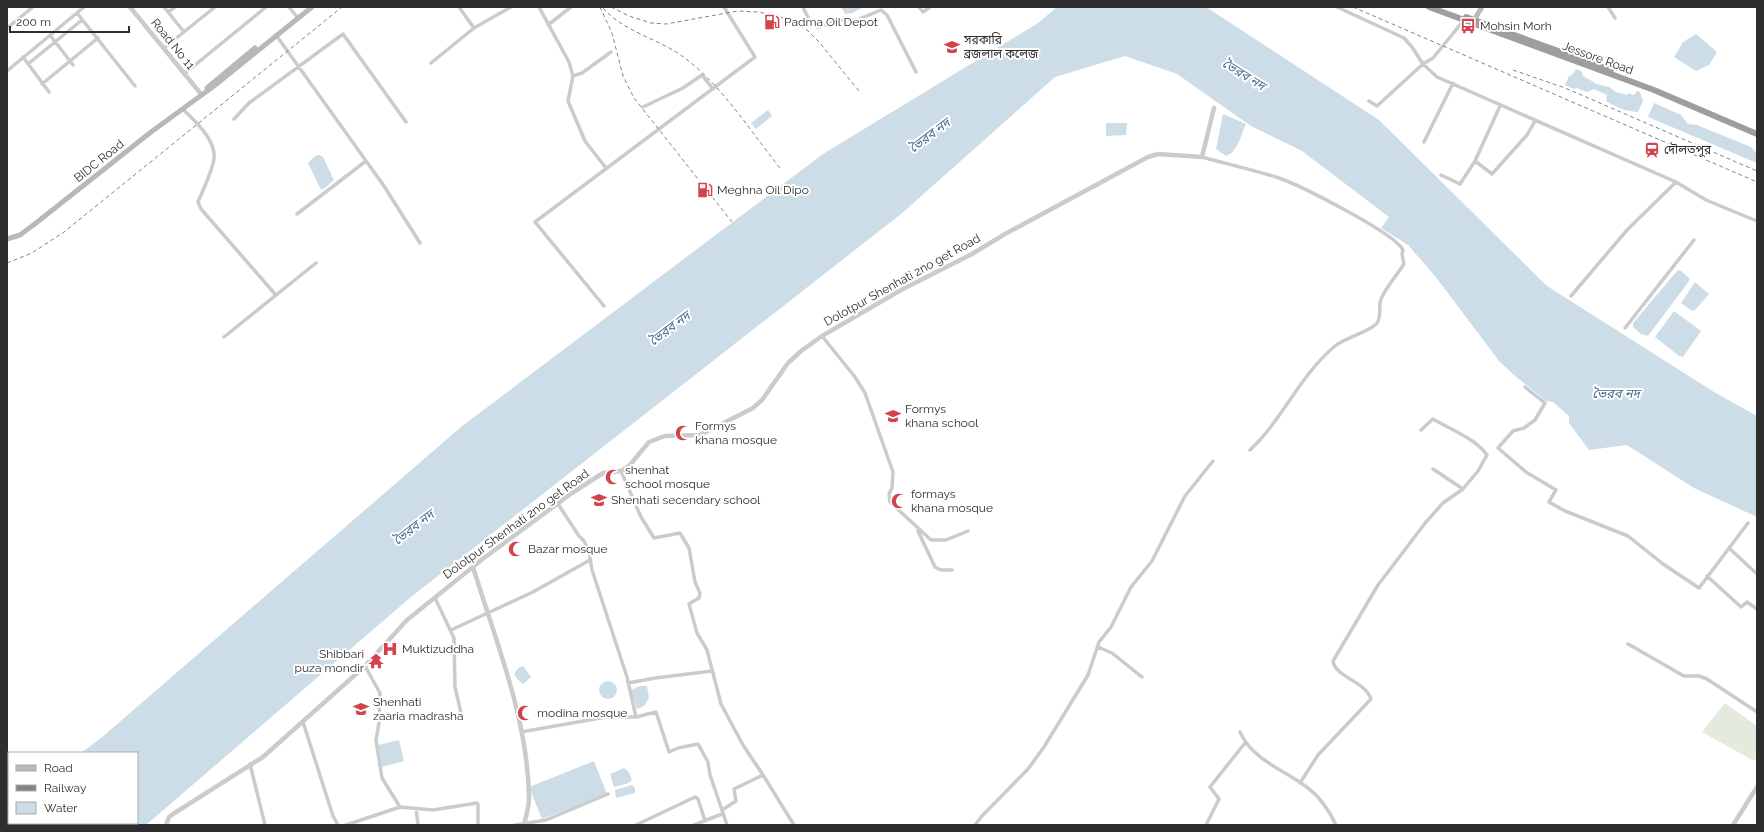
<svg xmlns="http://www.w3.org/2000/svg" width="1764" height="832" viewBox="0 0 1764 832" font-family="Raleway,'Noto Sans Bengali',sans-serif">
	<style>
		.green { fill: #e4eade }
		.water { fill: #ccdde8 }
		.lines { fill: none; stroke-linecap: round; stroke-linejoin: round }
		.minor { stroke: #cbcbcb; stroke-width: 3.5 }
		.tertiary { stroke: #cbcbcb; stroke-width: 4.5 }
		.secondary { stroke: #b8b8b8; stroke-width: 5 }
		.trunk { stroke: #9e9e9e; stroke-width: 6 }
		.rail { stroke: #838383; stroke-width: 1; stroke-dasharray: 4 3; stroke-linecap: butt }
		.labels { text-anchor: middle; stroke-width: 4; stroke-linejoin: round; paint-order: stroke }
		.poi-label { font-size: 12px; fill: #2e2e2e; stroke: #fff; text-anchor: start }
		.street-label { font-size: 12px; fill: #2e2e2e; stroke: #fff }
		.water-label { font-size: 13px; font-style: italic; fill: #456d88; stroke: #fff }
	</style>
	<rect width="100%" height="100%" fill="#fff"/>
	<!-- green -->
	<path class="green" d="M1725,703L1757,726V756L1754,761L1702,732Z"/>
	<!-- water -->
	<path class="water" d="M841,7H864L852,13L845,14Z
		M1057,7H1206L1379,120L1547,286L1714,392L1757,416V517L1694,488L1627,445L1589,450L1569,423V416L1553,402L1546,401L1514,375L1499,361L1435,276L1408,245L1381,228L1389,217L1302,151L1251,126L1177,74L1125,56L1055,77L901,214L411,597L146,825H7V779H9V823H137V753H81L101,738L461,427L823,154L1038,23Z
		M1696,34L1717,52L1709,65L1696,71L1674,57L1683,42Z
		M1576,69L1581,71L1583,76L1597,84L1609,87L1616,92L1627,95L1628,93L1634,95L1637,91L1640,92L1643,101L1638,112C1624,111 1618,108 1606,101L1607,95L1594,89L1587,92L1576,88L1574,89L1565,85L1569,76L1572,75Z
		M1654,103L1681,115L1688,124L1697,125L1751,147L1757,153V163L1648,117Z
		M768,110L772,116L756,129L751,123Z
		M1223,114L1246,124C1241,134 1238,152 1226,156L1216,149Z
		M1106,123H1127L1126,135L1106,136Z
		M319,155L323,157L334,180L325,188L321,190L308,163L315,156Z
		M1680,270L1690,279L1687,284L1648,336L1641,334L1633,327V323L1677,271Z
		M1695,282L1709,294L1695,310L1692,311L1681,303Z
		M1674,311L1701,331L1683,357L1679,356L1655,337Z
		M523,666L531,677L523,684L518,680L514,674L518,668Z
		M599 690a9 9 0 1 1 18 0a9 9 0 1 1-18 0Z
		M640,686H647L649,698L644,706L637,709L631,690Z
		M399,740L404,761L382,767L378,745Z
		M594,761L607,794L542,819L529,787Z
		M624,768L629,772L632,780L629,783L614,787L610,774Z
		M632,785L635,788V793L616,798L615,790Z"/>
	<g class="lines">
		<!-- minor -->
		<path class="minor" d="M164,7L184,32
			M289,7L298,18
			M459,7L474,28
			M539,7L569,62L573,76L568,101L585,141L606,168
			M803,7L811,24L817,27L842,20H857L881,10L887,15L916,72
			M919,7L923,12L930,7
			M1337,7L1404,38L1412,47L1423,64L1437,77L1676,182L1706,200L1757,221
			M1608,7L1615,18
			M168,12L175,7
			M77,13L135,86
			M548,25L571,7
			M7,28L33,7
			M50,35L73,65
			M276,35L384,186L420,243
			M164,48L215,7
			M23,57L49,92
			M431,63L474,28L511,7
			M28,64L82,20
			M7,71L84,7
			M184,74L266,7
			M573,76L582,73L611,52
			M42,84L98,38
			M1369,101L1377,106L1423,64L1433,58L1464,20
			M643,107L683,88L702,75L713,89
			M183,109C194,121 216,139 214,158C213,170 203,190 198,202L201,209L275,294
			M234,119L249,103L343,34L406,122
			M1424,142L1453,83
			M1202,157C1227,164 1254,170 1279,178C1299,185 1395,233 1403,250L1402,254L1404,264C1397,275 1386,287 1381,299C1378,307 1382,316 1377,323C1370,332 1346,337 1335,346C1300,375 1283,419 1250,450
			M1475,161L1492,174L1527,135L1535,121
			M1441,175L1460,184L1475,161L1500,106
			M297,214L366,161
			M1571,296L1627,230L1676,182
			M604,306L535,222L755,57L724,7
			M1625,328L1694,240
			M822,336L855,377L865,393L893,472L892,488L889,494L890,502L931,540H946L968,531
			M224,337L316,263
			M1525,387L1545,403L1535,420L1524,428L1513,431L1498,448L1526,472L1556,490L1549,502L1565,511L1628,536L1663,564L1699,588L1748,523
			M1433,469L1463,489
			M621,471L641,517L654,538L680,533L689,548L695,582L700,593L699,598L689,604L697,633L707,650L721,704L743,745L763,775
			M558,504L579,536L584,541L589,551L592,570L627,677L636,717L656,712L669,752L678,748L698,744L708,762L710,775L722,810
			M918,531L935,567L941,570H952
			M1729,548L1757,574
			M1707,576L1741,607L1747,602L1757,609
			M435,598L454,638L455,687L461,713
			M451,630L533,592L590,560
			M1628,644L1684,676H1699L1707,679L1757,712
			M1098,647L1112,653L1142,677
			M365,666L380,693L379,723L376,740L382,778L400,807
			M628,683L655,678L712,671
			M303,722L333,816L338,825
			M521,732L606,717H636
			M1240,732C1253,761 1285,770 1308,788C1321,798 1329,810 1336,825
			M250,764L265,825
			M1300,783L1318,755L1371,699C1365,681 1335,677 1333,661L1336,656L1378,585L1426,522L1443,503L1463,489L1478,471L1487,455C1476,439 1450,429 1433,419L1421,430
			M416,808L418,825
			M346,825L400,807L433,810L477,803L478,805V825
			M515,825L546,820L608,794
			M636,825L695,797L698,799L705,821
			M694,825L722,814
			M727,825L722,810L736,801L734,789L763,775L794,825
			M975,825L982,816L1028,769L1044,747L1088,675L1099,642L1111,627L1131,587L1152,561L1185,496L1213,461
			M1206,825L1219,799L1210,787L1245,743"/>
		<!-- tertiary -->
		<path class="tertiary" d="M130,7L201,94
			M473,567C496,642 528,719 529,798C529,807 526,816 524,825
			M166,825L169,817L173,814L263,757L365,666L407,620L484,558L572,493L603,473L621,471L629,466L649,442L665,436L700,435L753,408L762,400L788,363L801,351L822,336L901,290L972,254L1005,234L1148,157L1158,154L1202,157L1214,108
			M1733,825L1757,787"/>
		<!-- secondary -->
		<path class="secondary" d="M1474,20L1482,7
			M207,88L255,48
			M7,239L20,235L36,223L151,132L214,86L312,7"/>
		<!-- trunk -->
		<path class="trunk" d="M1429,7L1654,90L1757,134
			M1466,17L1485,24
			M1503,31L1611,70"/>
		<!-- rail -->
		<path class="rail" d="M600,7L612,33L623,76L634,98L732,222
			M611,7L629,16L651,23L666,24L738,11L758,12L779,16L807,30L819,42L859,91
			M1353,7L1757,182
			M603,8C625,33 661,39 686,59C723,87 751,132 780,168
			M1513,70L1565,88L1757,171
			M7,263L32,253L64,232L342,7"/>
	</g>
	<!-- icons -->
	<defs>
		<symbol id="fuel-bare" viewBox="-9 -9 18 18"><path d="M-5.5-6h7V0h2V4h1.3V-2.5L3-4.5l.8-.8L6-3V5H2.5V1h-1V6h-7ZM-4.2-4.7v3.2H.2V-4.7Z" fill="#d2434d" stroke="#fff" stroke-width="2.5" paint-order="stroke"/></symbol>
		<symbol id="bus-bare" viewBox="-9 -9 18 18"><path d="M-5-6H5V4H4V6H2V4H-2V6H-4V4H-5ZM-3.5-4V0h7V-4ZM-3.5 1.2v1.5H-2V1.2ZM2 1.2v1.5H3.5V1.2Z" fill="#d2434d" stroke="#fff" stroke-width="2.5" paint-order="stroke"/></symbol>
		<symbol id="university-bare" viewBox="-9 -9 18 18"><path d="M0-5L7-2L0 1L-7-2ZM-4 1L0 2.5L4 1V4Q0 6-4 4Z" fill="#d2434d" stroke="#fff" stroke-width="2.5" paint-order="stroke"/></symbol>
		<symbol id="station-bare" viewBox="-9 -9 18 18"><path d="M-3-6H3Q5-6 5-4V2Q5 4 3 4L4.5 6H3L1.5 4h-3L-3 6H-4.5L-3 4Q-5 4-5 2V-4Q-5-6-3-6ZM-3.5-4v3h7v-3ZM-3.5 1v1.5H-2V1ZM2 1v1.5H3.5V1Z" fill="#d2434d" stroke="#fff" stroke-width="2.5" paint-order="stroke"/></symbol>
		<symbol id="school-bare" viewBox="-9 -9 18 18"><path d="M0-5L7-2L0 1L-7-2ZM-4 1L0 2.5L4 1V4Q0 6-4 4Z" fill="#d2434d" stroke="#fff" stroke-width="2.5" paint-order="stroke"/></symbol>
		<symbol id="mosque-bare" viewBox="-9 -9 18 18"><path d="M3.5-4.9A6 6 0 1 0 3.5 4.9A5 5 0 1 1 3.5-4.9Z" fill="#d2434d" stroke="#fff" stroke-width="2.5" paint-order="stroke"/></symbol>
		<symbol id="hospital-bare" viewBox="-9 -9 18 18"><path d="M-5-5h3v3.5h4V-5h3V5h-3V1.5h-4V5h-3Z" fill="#d2434d" stroke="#fff" stroke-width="2.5" paint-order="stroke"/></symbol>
		<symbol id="temple-bare" viewBox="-9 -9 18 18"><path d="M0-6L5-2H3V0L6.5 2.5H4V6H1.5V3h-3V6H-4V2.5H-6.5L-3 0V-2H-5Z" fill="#d2434d" stroke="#fff" stroke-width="2.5" paint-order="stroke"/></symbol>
	</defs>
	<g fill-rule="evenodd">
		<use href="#fuel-bare" x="761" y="11" width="22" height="22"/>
		<use href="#bus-bare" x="1457" y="15" width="22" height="22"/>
		<use href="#university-bare" x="941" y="36" width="22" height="22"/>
		<use href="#station-bare" x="1641" y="139" width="22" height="22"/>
		<use href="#fuel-bare" x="694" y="179" width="22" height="22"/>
		<use href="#school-bare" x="882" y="405" width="22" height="22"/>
		<use href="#mosque-bare" x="672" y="422" width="22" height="22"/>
		<use href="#mosque-bare" x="602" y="466" width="22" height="22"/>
		<use href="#school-bare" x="588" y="489" width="22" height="22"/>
		<use href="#mosque-bare" x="888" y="490" width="22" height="22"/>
		<use href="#mosque-bare" x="505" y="538" width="22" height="22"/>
		<use href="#hospital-bare" x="379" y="638" width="22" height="22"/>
		<use href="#temple-bare" x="365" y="650" width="22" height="22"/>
		<use href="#university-bare" x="350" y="698" width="22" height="22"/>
		<use href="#mosque-bare" x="514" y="702" width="22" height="22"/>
	</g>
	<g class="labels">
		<!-- poi labels -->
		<g class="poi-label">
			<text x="784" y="26">Padma Oil Depot</text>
			<text x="1480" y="30">Mohsin Morh</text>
			<text x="964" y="44">সরকারি<tspan x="964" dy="14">ব্রজলাল কলেজ</tspan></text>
			<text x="1664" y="154">দৌলতপুর</text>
			<text x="717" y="194">Meghna Oil Dipo</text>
			<text x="905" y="413">Formys<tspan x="905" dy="14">khana school</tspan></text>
			<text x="695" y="430">Formys<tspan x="695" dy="14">khana mosque</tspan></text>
			<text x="625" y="474">shenhat<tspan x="625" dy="14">school mosque</tspan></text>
			<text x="911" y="498">formays<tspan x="911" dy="14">khana mosque</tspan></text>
			<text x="611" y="504">Shenhati secendary school</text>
			<text x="528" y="553">Bazar mosque</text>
			<text x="402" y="653">Muktizuddha</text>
			<text x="364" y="658" text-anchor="end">Shibbari<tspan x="364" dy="14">puza mondir</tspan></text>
			<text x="373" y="706">Shenhati<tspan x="373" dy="14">zaaria madrasha</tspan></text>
			<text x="537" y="717">modina mosque</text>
		</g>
		<!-- street labels -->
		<g class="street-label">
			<text transform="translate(173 44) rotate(51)" y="4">Road No 11</text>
			<text transform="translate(1598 58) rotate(20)" y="4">Jessore Road</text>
			<text transform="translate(99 161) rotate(-39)" y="4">BIDC Road</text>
			<text transform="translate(902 280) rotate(-29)" y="4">Dolotpur Shenhati 2no get Road</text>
			<text transform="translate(516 524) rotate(-36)" y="4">Dolotpur Shenhati 2no get Road</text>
		</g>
		<!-- water labels -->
		<g class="water-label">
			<text transform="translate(1244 74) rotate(32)" y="5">ভৈরব নদ</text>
			<text transform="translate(929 135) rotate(-37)" y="5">ভৈরব নদ</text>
			<text transform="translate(669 328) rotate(-37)" y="5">ভৈরব নদ</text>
			<text x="1616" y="398">ভৈরব নদ</text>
			<text transform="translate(413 527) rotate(-38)" y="5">ভৈরব নদ</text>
		</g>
	</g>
	<!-- border -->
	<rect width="1764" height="832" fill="none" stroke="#2e2e2e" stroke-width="16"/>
	<!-- legend -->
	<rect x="8" y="752" width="130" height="72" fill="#ffffff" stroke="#ababab"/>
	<rect x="16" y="765" width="20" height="6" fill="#b8b8b8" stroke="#ababab"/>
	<text x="44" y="772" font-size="12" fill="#2e2e2e">Road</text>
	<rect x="16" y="785" width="20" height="6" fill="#838383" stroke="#ababab"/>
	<text x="44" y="792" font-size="12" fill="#2e2e2e">Railway</text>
	<rect x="16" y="802" width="20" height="12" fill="#ccdde8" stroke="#ababab"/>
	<text x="44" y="812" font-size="12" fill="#2e2e2e">Water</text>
	<!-- scale -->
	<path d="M10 26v6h119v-6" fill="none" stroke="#2e2e2e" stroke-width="2"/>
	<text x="16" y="26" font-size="12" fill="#2e2e2e" stroke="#ffffff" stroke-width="3" paint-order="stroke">200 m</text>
</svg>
